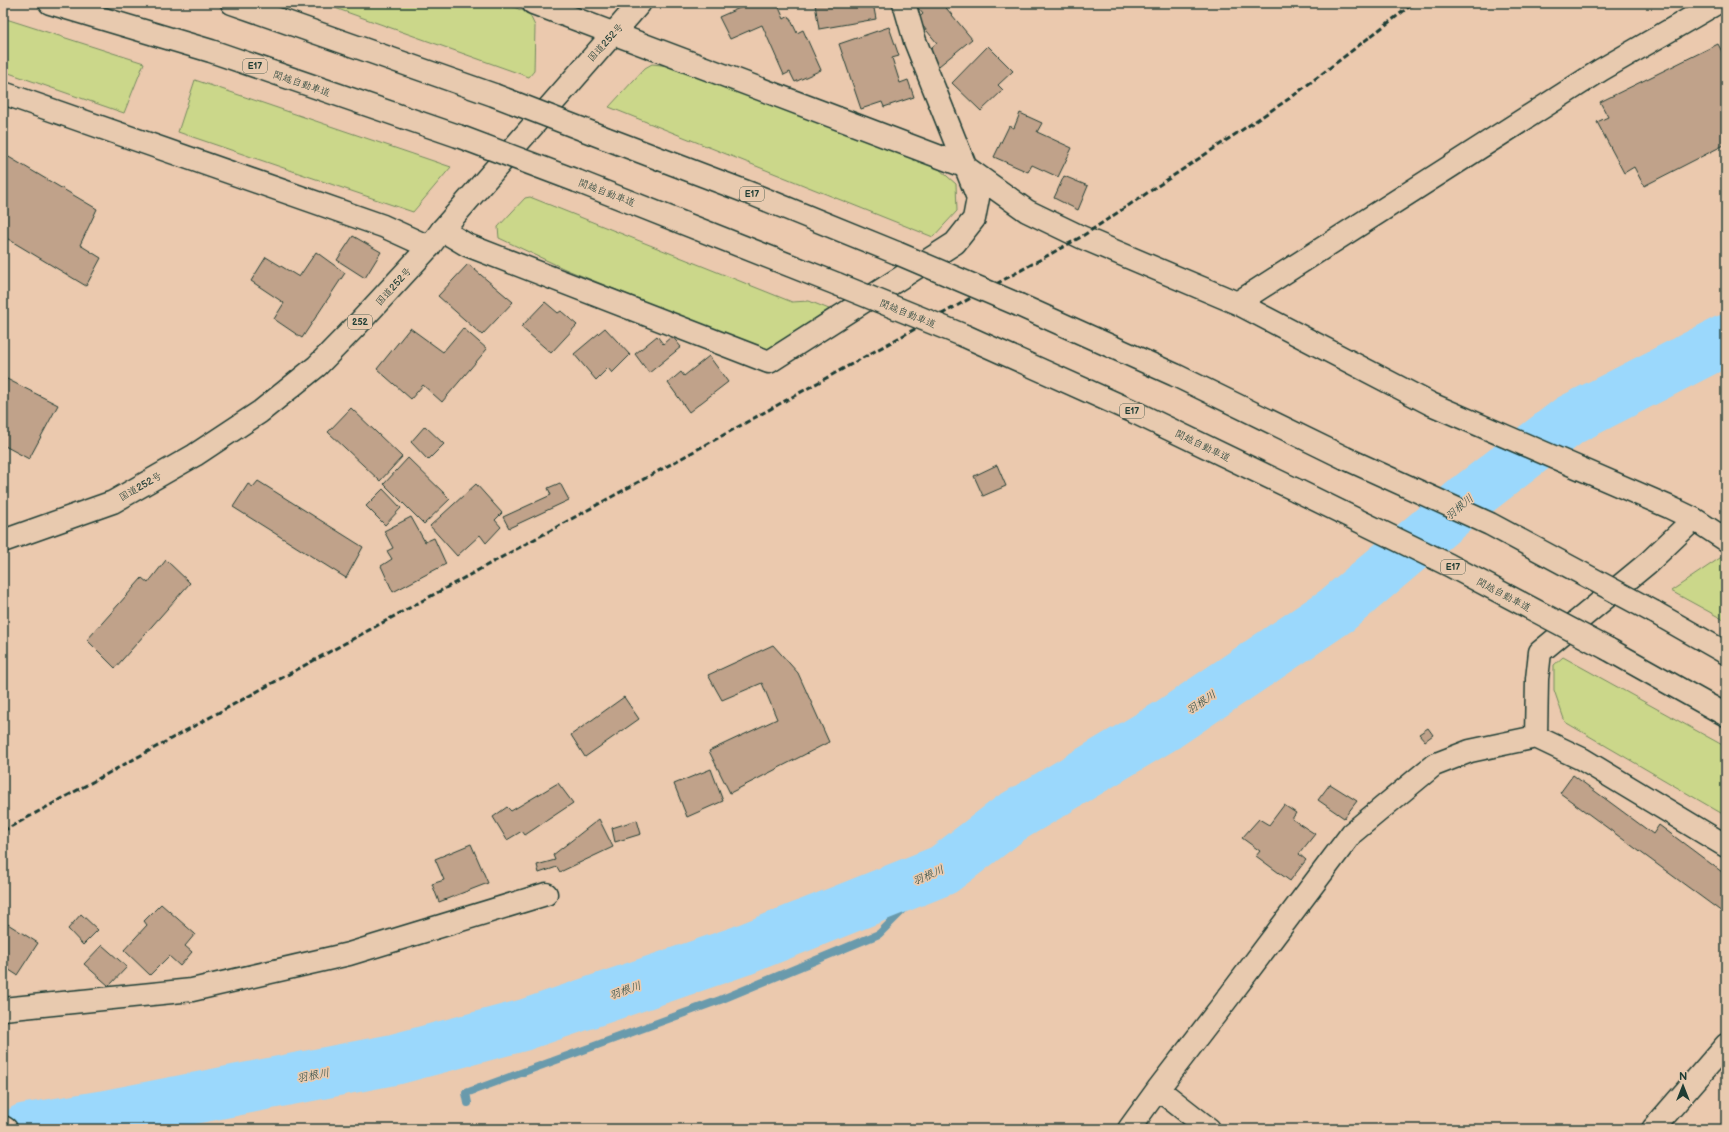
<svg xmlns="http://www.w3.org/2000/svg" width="1729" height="1132" viewBox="0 0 1729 1132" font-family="'Balsamiq Sans','Klee One',sans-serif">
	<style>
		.green { fill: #cbd78a; stroke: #758a5f }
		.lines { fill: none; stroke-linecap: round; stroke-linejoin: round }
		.stream { stroke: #699aac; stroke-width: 8 }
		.river { stroke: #9bd8fc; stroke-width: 51 }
		.building { fill: #c0a28a; stroke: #1f3d34 }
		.minor-casing { stroke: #1f3d34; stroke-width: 25 }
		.highway-casing { stroke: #1f3d34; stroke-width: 25 }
		.minor { stroke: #e8caaf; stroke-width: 22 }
		.highway { stroke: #e8caaf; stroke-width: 22 }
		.rail { stroke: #1f3d34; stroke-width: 3; stroke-dasharray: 6 3; stroke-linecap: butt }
		.highway-bridge-casing { stroke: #1f3d34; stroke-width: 25; stroke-linecap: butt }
		.highway-bridge { stroke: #e8caaf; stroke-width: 22 }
		.labels { text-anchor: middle; stroke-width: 3.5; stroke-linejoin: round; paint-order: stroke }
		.shield { fill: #e8caaf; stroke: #5b6759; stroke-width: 1 }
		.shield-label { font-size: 9px; font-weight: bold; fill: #1f3d34 }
		.street-label { font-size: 10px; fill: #1f3d34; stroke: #e8caaf }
		.water-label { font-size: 11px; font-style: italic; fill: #25453e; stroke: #e8caaf }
	</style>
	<rect width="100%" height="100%" fill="#ebc9ae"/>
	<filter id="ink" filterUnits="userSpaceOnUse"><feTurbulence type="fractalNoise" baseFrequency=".025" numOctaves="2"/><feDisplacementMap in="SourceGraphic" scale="8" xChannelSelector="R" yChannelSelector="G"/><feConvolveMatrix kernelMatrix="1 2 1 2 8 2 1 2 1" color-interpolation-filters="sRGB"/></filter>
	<g filter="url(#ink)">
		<!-- green -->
		<path class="green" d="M321,3H503L529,13L535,26L534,71L529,77Z
			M3,18L144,63L124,113L3,71Z
			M652,64L670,66L939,169L956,184L957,211L933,237L609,107L645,68Z
			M195,80L451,167L413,212L178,132Z
			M530,197L792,302L809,301L829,309L766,351L565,269L499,238L498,227L525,198Z
			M1726,554V621L1671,591Z
			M1563,657L1726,747V816L1565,722L1554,690V665Z"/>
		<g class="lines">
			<!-- stream -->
			<path class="stream" d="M468,1103L466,1093L720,1000L879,934L943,870"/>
			<!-- river -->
			<path class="river" d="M25,1129L103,1116L396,1059L524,1025L743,950L943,870L1011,818L1167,725L1337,610L1470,497L1570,420L1726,340"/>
		</g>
		<!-- building -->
		<path class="building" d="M751,3H777L784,19L789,16L797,33L803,30L821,70L795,82L790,72L784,75L762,25L730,39L719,17Z
			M819,3H873L876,19L819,29L815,4Z
			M917,3H942L972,39L939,66L927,51L937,43L917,19L923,14L915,4Z
			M889,27L899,56L892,58L900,83L908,80L914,97L884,107L882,102L861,109L839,44Z
			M1718,44L1726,59V144L1644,186L1634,167L1624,173L1597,122L1608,117L1600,102Z
			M988,46L1013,71L998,85L1003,90L981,111L952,83Z
			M1020,113L1042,123L1037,132L1072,148L1058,177L1032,165L1028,172L994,157L1009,126L1014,128Z
			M7,156L97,209L80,245L101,258L86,286L3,236V163Z
			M1064,176L1088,186L1078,210L1054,198Z
			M353,236L381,252L365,278L337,260Z
			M316,252L345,273L302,338L274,319L284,303L251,281L266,257L299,277Z
			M468,264L513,302L482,335L438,296Z
			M545,302L558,313L561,311L577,325L551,353L521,327Z
			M410,328L443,352L463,328L487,349L442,402L423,385L411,399L377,369Z
			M605,328L630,355L612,373L608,368L596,380L574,354Z
			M657,336L663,344L672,336L681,347L649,373L635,354Z
			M709,356L728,382L689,412L668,383L681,372L684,376Z
			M3,377L58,405L29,459L3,445Z
			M351,408L402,457L380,481L328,432Z
			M425,426L444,444L428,460L411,442Z
			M408,458L450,499L424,524L384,484Z
			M997,465L1006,486L983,496L974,476Z
			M258,481L363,547L346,578L233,507L248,484L253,487Z
			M560,483L569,500L509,528L503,517L551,495L548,488Z
			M476,484L502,513L495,520L501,527L486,543L480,535L457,556L430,526Z
			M383,489L401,508L385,525L366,506Z
			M411,517L425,542L434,538L446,564L393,592L381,566L392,559L387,551L393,548L384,531Z
			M166,560L190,583L115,668L87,640L142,578L148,583Z
			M773,645L798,673L829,742L730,793L709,751L777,719L762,683L722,700L708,675Z
			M624,697L639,719L585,757L571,735Z
			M1428,728L1433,735L1425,741L1419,734Z
			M711,769L723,801L687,817L674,784Z
			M1573,775L1653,834L1659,825L1726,875V915L1560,793Z
			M558,783L573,803L525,835L522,831L507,840L493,817L507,807L511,811Z
			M1330,784L1357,801L1344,818L1318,800Z
			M1284,805L1296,813L1292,819L1315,834L1299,854L1306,860L1290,881L1256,856L1260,851L1242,838L1259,819L1269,825Z
			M599,819L613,847L560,872L557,867L539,873L537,865L555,860L553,855Z
			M637,820L641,834L615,842L612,828Z
			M471,844L488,883L439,902L432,884L444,880L435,859Z
			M161,904L195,934L185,946L192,952L180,966L169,956L150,975L124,950L147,925L144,921Z
			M81,914L98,930L83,945L68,929Z
			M3,921L38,943L17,975L3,966Z
			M102,945L127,967L109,986L84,964Z"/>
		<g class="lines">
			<defs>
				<path id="minor" d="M533,3L964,166L1027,211L1081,237L1237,303L1431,404L1669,507L1694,519L1726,540
					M3,93L383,226L429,247
					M442,230L467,245L769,362L955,243L974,219L978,198L915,41L904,3
					M1237,303L1601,70L1717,3
					M1536,737L1537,679L1540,652L1649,562L1694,519
					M3,1009L192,990L349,954L546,894
					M1158,1089L1209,1129
					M1129,1129L1158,1089L1221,1007L1352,833L1434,765L1470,751L1536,737L1582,759L1726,846
					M1653,1129L1726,1045"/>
				<path id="highway" d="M50,3L211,51L458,136
					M232,3L494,95
					M605,138L752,194L897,253
					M577,181L837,284
					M1019,305L1175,375L1345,458
					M965,336L1130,410L1296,490
					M3,541L113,502L195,455L260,412L317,366L357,325L429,247L442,230L640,3
					M1654,612L1726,653
					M1608,649L1726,715
					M3,1127L6,1129"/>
			</defs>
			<!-- minor casing -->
			<use href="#minor" class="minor-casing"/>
			<!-- highway casing -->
			<use href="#highway" class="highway-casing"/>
			<!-- minor -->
			<use href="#minor" class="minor"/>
			<!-- highway -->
			<use href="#highway" class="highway"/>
			<!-- rail -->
			<path class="rail" d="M3,831L615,495L1081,237L1293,96L1414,3"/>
			<defs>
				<path id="highway-bridge" d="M494,95L605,138
					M458,136L577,181
					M897,253L1019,305
					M837,284L965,336
					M1345,458L1490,524L1654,612
					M1296,490L1449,565L1608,649"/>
			</defs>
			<!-- highway-bridge casing -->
			<use href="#highway-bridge" class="highway-bridge-casing"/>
			<!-- highway-bridge -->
			<use href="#highway-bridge" class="highway-bridge"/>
		</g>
	</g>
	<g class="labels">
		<!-- shield labels -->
		<g class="shield">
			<rect x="243" y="59" width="24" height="14" rx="3"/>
			<rect x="740" y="187" width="24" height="14" rx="3"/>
			<rect x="348" y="315" width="24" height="14" rx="3"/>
			<rect x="1120" y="404" width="24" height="14" rx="3"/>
			<rect x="1441" y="560" width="24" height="14" rx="3"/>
		</g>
		<g class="shield-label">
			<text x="255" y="69">E17</text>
			<text x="752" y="197">E17</text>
			<text x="360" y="325">252</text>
			<text x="1132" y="414">E17</text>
			<text x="1453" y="570">E17</text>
		</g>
		<!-- street labels -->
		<g class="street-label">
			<text transform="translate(605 42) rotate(-48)" y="4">国道252号</text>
			<text transform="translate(302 83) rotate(19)" y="4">関越自動車道</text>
			<text transform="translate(607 192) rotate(21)" y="4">関越自動車道</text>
			<text transform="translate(393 286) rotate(-48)" y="4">国道252号</text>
			<text transform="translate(908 313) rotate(22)" y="4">関越自動車道</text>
			<text transform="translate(1203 445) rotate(26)" y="4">関越自動車道</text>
			<text transform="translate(140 486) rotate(-30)" y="4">国道252号</text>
			<text transform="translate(1504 594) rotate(28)" y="4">関越自動車道</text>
		</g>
		<!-- water labels -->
		<g class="water-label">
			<text transform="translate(1459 507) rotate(-40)" y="4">羽根川</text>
			<text transform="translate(1201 702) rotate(-34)" y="4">羽根川</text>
			<text transform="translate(928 875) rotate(-24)" y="4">羽根川</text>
			<text transform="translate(625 990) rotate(-19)" y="4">羽根川</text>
			<text transform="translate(313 1075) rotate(-11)" y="4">羽根川</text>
		</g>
	</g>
	<!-- margin -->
	<rect width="1729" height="1132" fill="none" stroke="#e8caaf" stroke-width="16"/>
	<rect x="8" y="8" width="1713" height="1116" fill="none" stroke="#1f3d34" stroke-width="1.5" filter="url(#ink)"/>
	<!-- north arrow -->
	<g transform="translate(1683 1086)" stroke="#e8caaf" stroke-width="3" paint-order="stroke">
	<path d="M0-3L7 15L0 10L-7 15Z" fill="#1f3d34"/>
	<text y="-6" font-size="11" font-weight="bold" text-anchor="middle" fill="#1f3d34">N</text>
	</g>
</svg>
